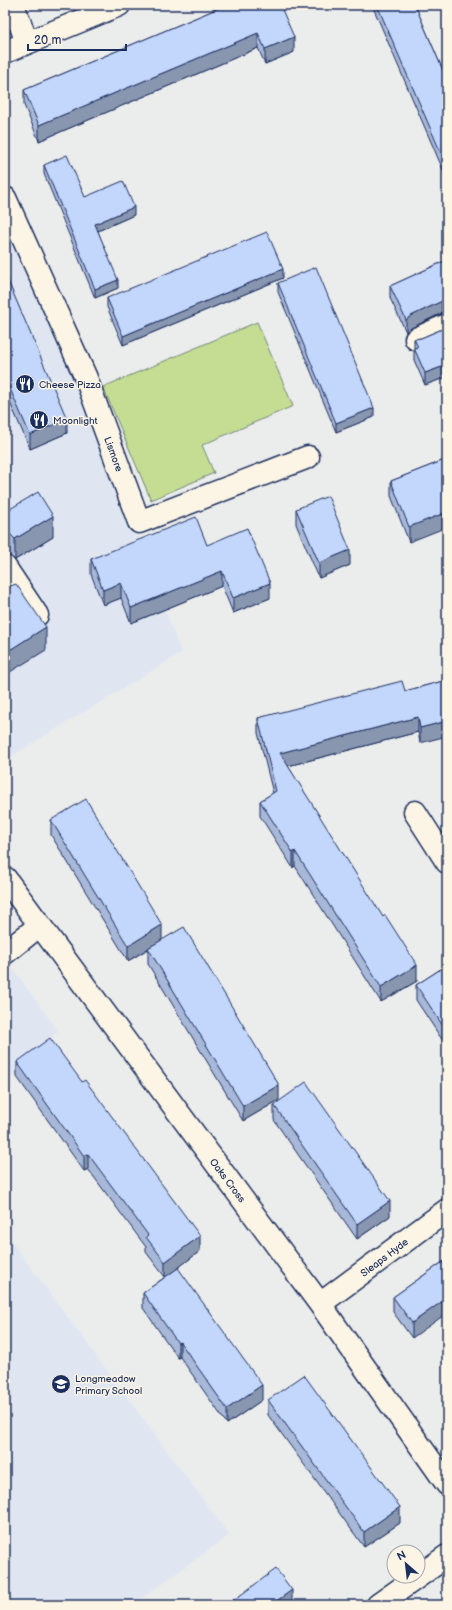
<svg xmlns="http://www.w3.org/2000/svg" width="452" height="1610" viewBox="0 0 452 1610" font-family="'Balsamiq Sans',sans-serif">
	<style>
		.built { fill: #dfe5f1 }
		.green { fill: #c5dd93; stroke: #708678 }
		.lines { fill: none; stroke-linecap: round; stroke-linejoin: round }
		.minor-casing { stroke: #1b2f5e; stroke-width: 25 }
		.minor { stroke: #fcf5e5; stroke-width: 22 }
		.wall { fill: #a8b8d9; stroke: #1b2f5e }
		.shaded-wall { fill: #8896b0; stroke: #1b2f5e }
		.building { fill: #c3d6fc; stroke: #1b2f5e }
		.labels { text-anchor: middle; stroke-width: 3; stroke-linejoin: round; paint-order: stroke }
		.poi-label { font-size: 10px; fill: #1b2f5e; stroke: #fcf5e5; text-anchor: start }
		.street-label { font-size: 10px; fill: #1b2f5e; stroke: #fcf5e5 }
	</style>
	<rect width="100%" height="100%" fill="#ebecec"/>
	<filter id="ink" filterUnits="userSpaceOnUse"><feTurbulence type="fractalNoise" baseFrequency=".025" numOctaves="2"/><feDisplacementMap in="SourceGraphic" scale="8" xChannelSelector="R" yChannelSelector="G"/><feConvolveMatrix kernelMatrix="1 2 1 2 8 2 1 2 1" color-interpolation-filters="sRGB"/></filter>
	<g filter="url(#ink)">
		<!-- built -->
		<path class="built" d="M5,172L181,653L5,760Z
			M5,958L58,1031L18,1072L5,1081Z
			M5,1233L229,1535L132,1605H5Z"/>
		<!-- green -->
		<path class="green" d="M257,322L293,406L202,445L214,473L151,500L103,387Z"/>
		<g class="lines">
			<defs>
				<path id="minor" d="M13,5L27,42
					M5,52L119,5
					M5,198L86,378L139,522L308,457
					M416,339L447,325
					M5,567L37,615
					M415,812L447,862
					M5,878L320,1304L447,1484
					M5,953L40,925
					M320,1304L447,1210
					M378,1605L447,1556"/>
			</defs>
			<!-- minor casing -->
			<use href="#minor" class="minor-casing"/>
			<!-- minor -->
			<use href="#minor" class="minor"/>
		</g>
		<!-- wall -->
		<path class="wall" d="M226,5L294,52L265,64L258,48L39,141L24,105V90Z
			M372,5H415L447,80V179Z
			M44,165L85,197L134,215L98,231L118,288L95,298L44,174Z
			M447,260V313H442L411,328L406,332L390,298V286Z
			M5,274L67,433L30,449L5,391Z
			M283,278L123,345L107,307V298Z
			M278,283L374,417L336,432L278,292Z
			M447,327V377L425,385L414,360V339L421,338Z
			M447,459L409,542L391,496V481Z
			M296,509L350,565L319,578L296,524Z
			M5,512L53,537L15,560L10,556L5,555Z
			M207,545L270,598L233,613L222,586L131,623L121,598L103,605L91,574V559Z
			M447,680L420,743L418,732L288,766L417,981L381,1002L295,866L293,868L260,816V801L273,793L258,733V718L405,691Z
			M51,820L162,940L279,1100L243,1121L148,964V949L128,961L51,835Z
			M447,965V1047L416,1000V985Z
			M17,1062L200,1251L168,1275L262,1400L227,1424L180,1357L178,1358L143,1308V1293L165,1277L146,1252V1247L88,1169L84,1171L17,1077Z
			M274,1105L390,1216L357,1239L274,1120Z
			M447,1259L412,1338L393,1312V1297Z
			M268,1400L400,1523L364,1547L268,1415Z"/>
		<!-- shaded-wall -->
		<path class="shaded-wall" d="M258,33V48L39,141V125Z
			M294,37V52L265,64V49Z
			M134,207V215L95,232V224Z
			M283,269V278L123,345V336Z
			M118,280V288L95,298V289Z
			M442,301V313L411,328L406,332V320L411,316Z
			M447,365V377L425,385V373Z
			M374,408V417L336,432V423Z
			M67,419V433L30,449V435Z
			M447,512V527L409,542V527Z
			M53,516V537L15,560V539Z
			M350,550V565L319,578V563Z
			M222,571V586L131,623V608Z
			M121,583V598L103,605V590Z
			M270,583V598L233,613V598Z
			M46,627V650L5,675V653Z
			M418,717V732L280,768V753Z
			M447,721V736L420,743V728Z
			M295,851V866L293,868V853Z
			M162,925V940L128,961V946Z
			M417,965V981L381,1002V987Z
			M279,1085V1100L243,1121V1106Z
			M88,1154V1169L84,1171V1156Z
			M390,1201V1216L357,1239V1224Z
			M200,1236V1251L165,1278V1262Z
			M447,1298V1313L412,1338V1323Z
			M180,1342V1357L178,1358V1343Z
			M262,1385V1400L227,1424V1409Z
			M400,1507V1523L364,1547V1532Z
			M292,1590V1605H271Z"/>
		<!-- building -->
		<path class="building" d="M226,5H280L294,37L265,49L258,33L39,125L24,90Z
			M377,5H415L447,80V167Z
			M67,155L85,197L123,181L134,207L95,224L118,280L95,289L44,165Z
			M267,232L283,269L123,336L107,298Z
			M447,260V301H442L411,316L406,320L390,286Z
			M316,267L374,408L336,423L278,283Z
			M5,274L67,419L30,435L5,377Z
			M447,327V365L425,373L414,348L418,347L414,339L421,338Z
			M447,459V512L409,527L391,481Z
			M38,492L53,516L15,539L10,534L5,533V512Z
			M328,496L350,550L319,563L296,509Z
			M196,517L207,545L247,528L270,583L233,598L222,571L131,608L121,583L103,590L91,559Z
			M16,584L46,627L5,653V588Z
			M447,680V721L420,728L418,717L280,753L383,917L385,915L417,965L381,987L295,851L293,853L260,801L276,791L258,718L402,681L405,691Z
			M86,799L162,925L128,946L51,820Z
			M184,927L279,1085L243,1106L148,948Z
			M447,965V1032L416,985Z
			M50,1038L82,1082L85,1080L200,1236L165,1262L146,1237L148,1235L88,1154L84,1156L17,1062Z
			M306,1082L390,1201L357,1224L274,1105Z
			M447,1259V1298L412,1323L393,1297Z
			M178,1268L262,1385L227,1409L180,1342L178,1343L143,1293Z
			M304,1375L400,1507L364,1532L268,1400Z
			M276,1569L292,1590L271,1605H227Z
			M447,1600V1605H440Z"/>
	</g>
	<!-- icons -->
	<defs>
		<symbol id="restaurant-disc" viewBox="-11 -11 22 22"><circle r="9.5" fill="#1b2f5e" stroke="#fcf5e5"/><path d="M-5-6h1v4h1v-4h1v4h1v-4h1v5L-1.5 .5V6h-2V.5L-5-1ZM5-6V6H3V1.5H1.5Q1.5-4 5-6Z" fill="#fff"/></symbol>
		<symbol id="school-disc" viewBox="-11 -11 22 22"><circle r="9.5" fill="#1b2f5e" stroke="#fcf5e5"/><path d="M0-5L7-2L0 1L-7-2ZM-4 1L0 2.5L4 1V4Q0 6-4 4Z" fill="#fff"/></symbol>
	</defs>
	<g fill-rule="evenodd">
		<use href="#restaurant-disc" x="14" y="373" width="22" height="22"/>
		<use href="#restaurant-disc" x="28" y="409" width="22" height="22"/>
		<use href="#school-disc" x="50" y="1373" width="22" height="22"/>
	</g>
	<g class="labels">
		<!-- poi labels -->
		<g class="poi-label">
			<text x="39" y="388">Cheese Pizza</text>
			<text x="53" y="424">Moonlight</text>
			<text x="75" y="1382">Longmeadow<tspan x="75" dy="12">Primary School</tspan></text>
		</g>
		<!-- street labels -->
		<g class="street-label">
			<text transform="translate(114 454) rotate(70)" y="4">Lismore</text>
			<text transform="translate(228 1180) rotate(53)" y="4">Oaks Cross</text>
			<text transform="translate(384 1257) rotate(-37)" y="4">Sleaps Hyde</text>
		</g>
	</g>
	<!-- margin -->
	<rect width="452" height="1610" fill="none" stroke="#fcf5e5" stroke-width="20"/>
	<rect x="10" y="10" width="432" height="1590" fill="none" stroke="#1b2f5e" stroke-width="1.5" filter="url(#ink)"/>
	<!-- north arrow -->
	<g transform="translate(406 1564) rotate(332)"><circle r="19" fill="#fcf5e5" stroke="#a2a6af"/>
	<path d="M0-3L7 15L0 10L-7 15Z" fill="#1b2f5e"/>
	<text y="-6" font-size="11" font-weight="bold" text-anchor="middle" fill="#1b2f5e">N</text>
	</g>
	<!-- scale -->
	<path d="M28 44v6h98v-6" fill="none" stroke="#1b2f5e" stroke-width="2"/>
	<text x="34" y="44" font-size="12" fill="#1b2f5e" stroke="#fcf5e5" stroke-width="3" paint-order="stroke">20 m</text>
</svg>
